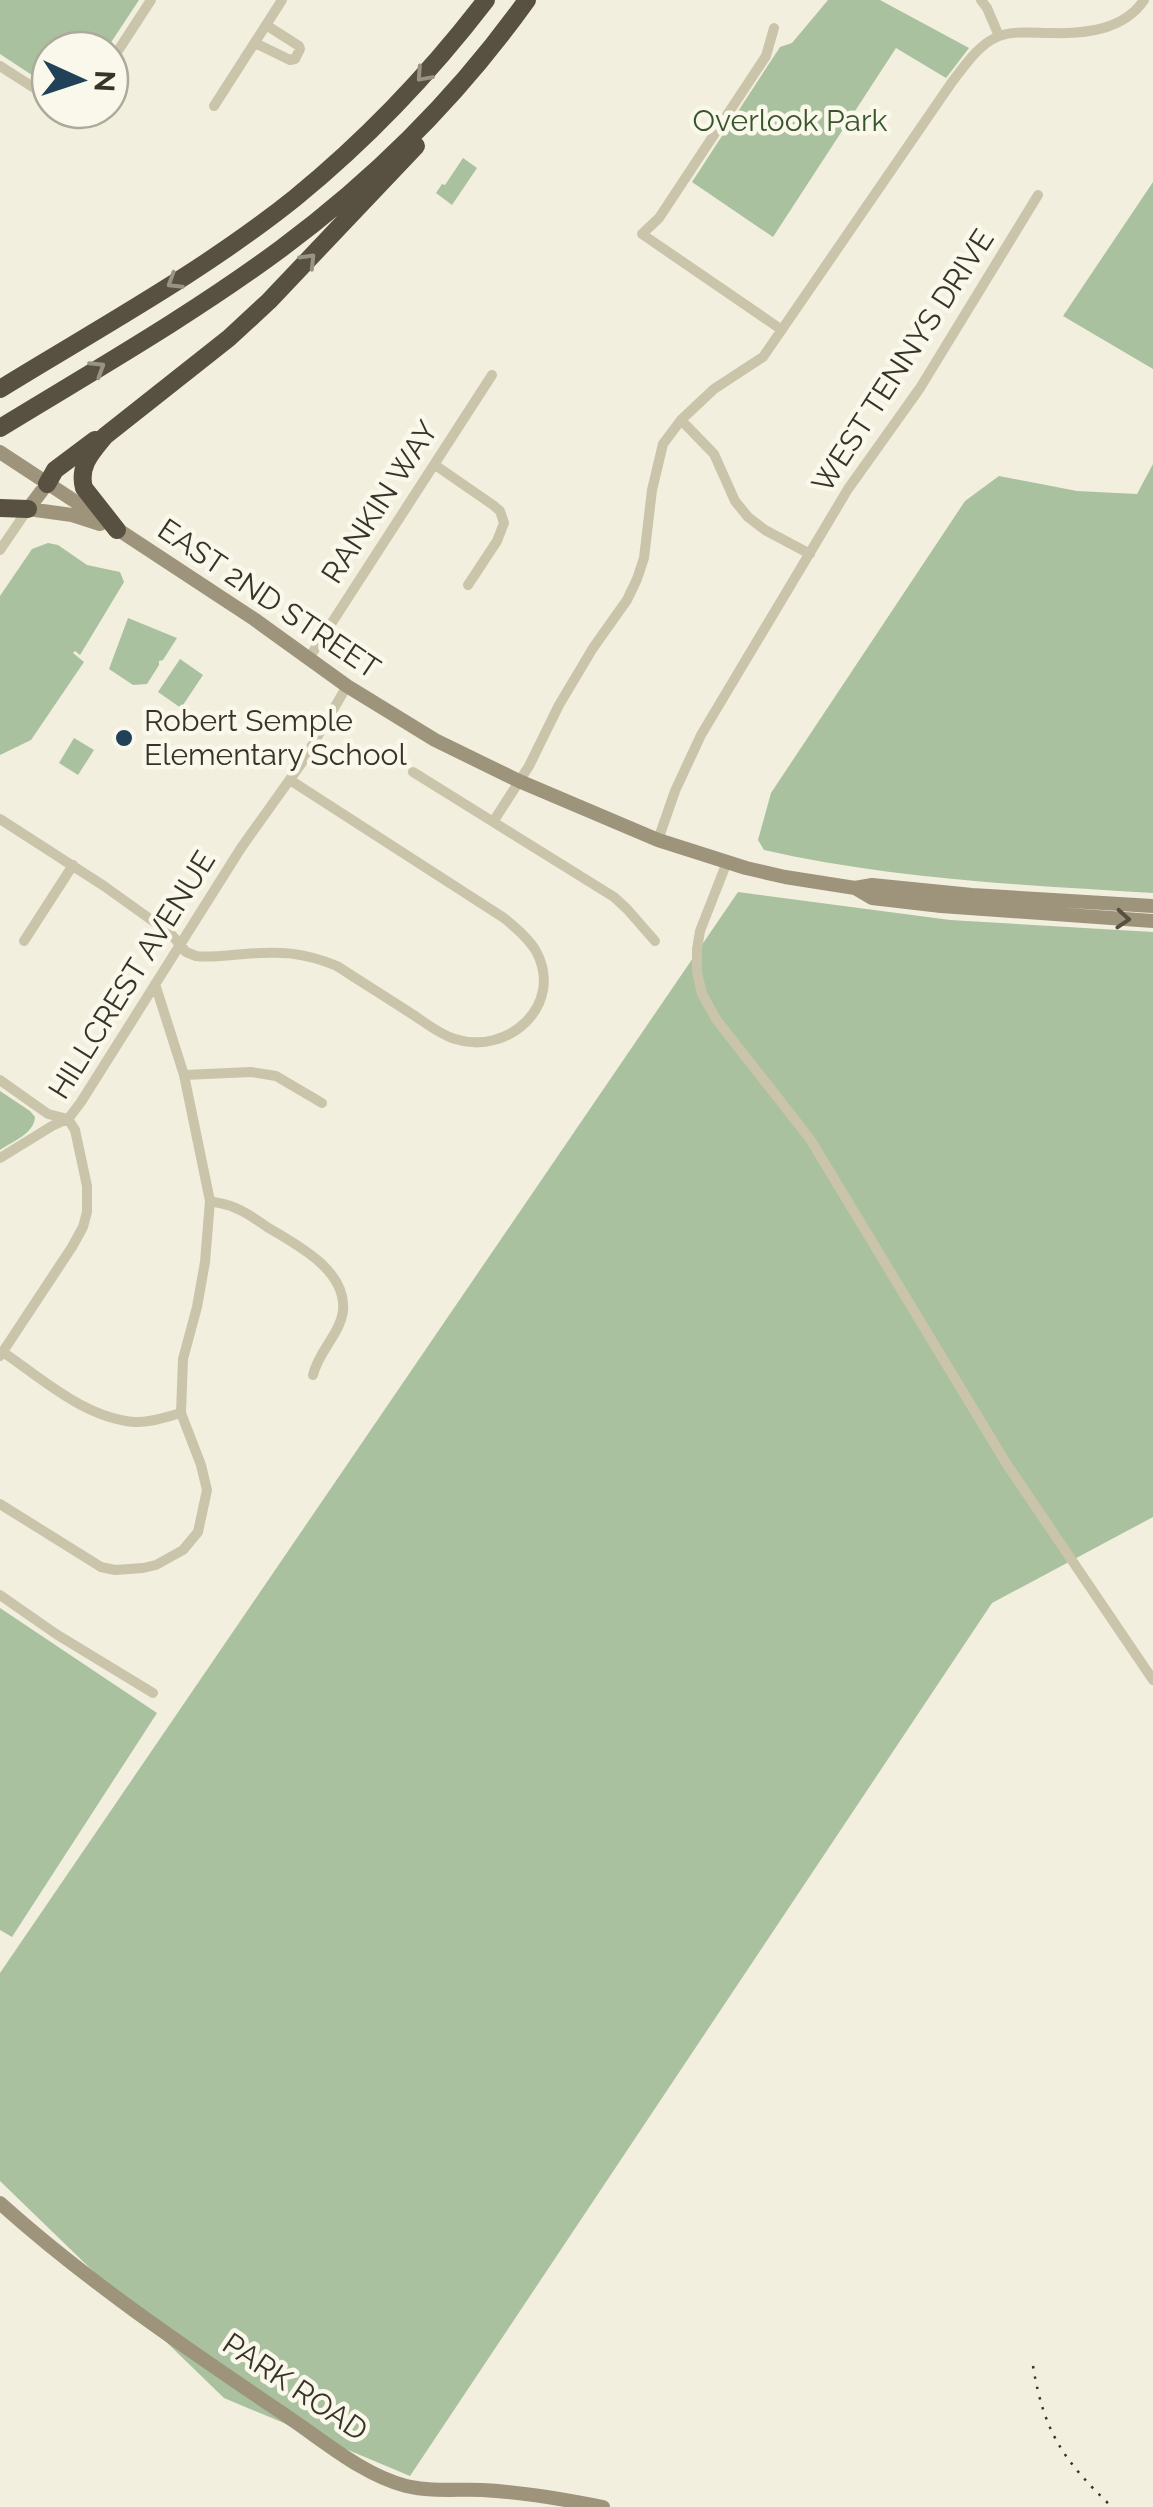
<svg xmlns="http://www.w3.org/2000/svg" width="1153" height="2507" viewBox="0 0 1153 2507" font-family="Raleway,sans-serif">
	<style>
		.green { fill: #a9c19e }
		.lines { fill: none; stroke-linecap: round; stroke-linejoin: round }
		.street { stroke: #cac4aa; stroke-width: 10 }
		.secondary { stroke: #9e947b; stroke-width: 14 }
		.highway { stroke: #585041; stroke-width: 18 }
		.rail { stroke: #383329; stroke-width: 2.5; stroke-dasharray: 2.5 8; stroke-linecap: butt }
		.oneway { stroke: #999385 }
		.oneway2 { stroke: #575042 }
		.poi-dot { fill: #204158; stroke: #faf8ea; stroke-width: 4 }
		.labels { text-anchor: middle; stroke-width: 9; stroke-linejoin: round; paint-order: stroke }
		.park-label { font-size: 30px; fill: #39552e; stroke: #faf8ea }
		.street-label { font-size: 30px; fill: #383329; stroke: #faf8ea }
		.poi-label { font-size: 30px; fill: #383329; stroke: #faf8ea; text-anchor: start }
	</style>
	<rect width="100%" height="100%" fill="#f2efde"/>
	<!-- green -->
	<path class="green" d="M0,0H139L106,50H50V87L0,54Z
		M828,0H880L969,48L946,78L896,48L773,237L692,182L780,47L792,43Z
		M463,158L477,168L452,205L436,193L442,184L445,185Z
		M1153,182V369L1063,316Z
		M1153,464V893C1023,885 891,879 764,850L758,840L771,793L965,501L999,476L1077,491L1137,494Z
		M48,543L58,545L87,565L120,572L124,582L80,655L75,651L73,653L84,662L31,740L0,755V596L32,549Z
		M128,618L177,638L163,660L159,661V665L147,684L133,685L109,669Z
		M180,659L203,675L181,708L158,692Z
		M74,738L94,750L78,775L59,763Z
		M738,892L950,920L1153,932V1517L992,1603L410,2476L224,2398L0,2181V1973Z
		M0,1091L30,1111L35,1117C34,1134 13,1141 0,1150Z
		M0,1608L157,1713L12,1937L0,1930Z"/>
	<g class="lines">
		<!-- street -->
		<path class="street" d="M981,0L987,8L999,36
			M774,28L766,56L659,218L642,234L782,330
			M255,43L290,60L295,59L300,49L299,46L266,25
			M110,63L151,0
			M0,66L50,98
			M214,106L282,0
			M681,420L714,454L735,501L748,517L765,530L810,554
			M435,465L493,505L500,511L504,523L497,541L468,585
			M0,550L28,509
			M309,658L492,375
			M413,772L614,897L627,909L655,941
			M0,819L104,886L171,934L186,952L196,956C212,958 228,955 244,954C280,951 303,952 337,966C363,983 389,999 415,1016C427,1024 441,1035 455,1039C508,1056 565,1005 536,951C528,938 516,928 504,918L290,780
			M493,822L529,766L559,705L593,648L627,600L637,579L644,558L652,490L663,444L681,420L714,389L763,357L952,82C964,67 978,45 997,37C1013,30 1034,33 1052,33C1085,34 1124,30 1144,0
			M658,840L675,791L701,735L848,489L920,388L1038,195
			M727,862L700,931L697,949V972L702,994L716,1019L810,1139L1006,1463L1153,1680
			M24,941L73,865
			M184,1075L251,1072L276,1076L322,1103
			M0,1080L48,1114L68,1119
			M0,1158L52,1126L67,1119
			M210,1201C217,1203 226,1204 233,1207C245,1211 257,1220 267,1227C297,1245 347,1270 343,1311C340,1334 318,1352 313,1375
			M3,1352C42,1379 85,1418 134,1422C150,1423 166,1417 181,1413
			M0,1356L72,1247L83,1227L87,1212V1186L75,1130L68,1119L81,1102L241,848L303,761L347,686
			M0,1504L101,1567L115,1570L143,1568L156,1565L183,1550L198,1532L207,1490L201,1465L181,1413L183,1359L197,1307L205,1262L210,1201L184,1075L155,984
			M0,1595L56,1634L153,1693"/>
		<!-- secondary -->
		<path class="secondary" d="M0,452L254,619L347,686L435,740L519,781L658,840L746,868L785,877L855,888L872,885L972,895L1153,906
			M28,509L72,515L100,524
			M28,509L47,484
			M855,888L872,898L941,906L1153,921
			M0,2203C89,2283 189,2350 288,2417C324,2441 363,2475 406,2486C431,2492 457,2489 482,2490C523,2492 563,2499 603,2507"/>
		<!-- highway -->
		<path class="highway" d="M0,389C99,328 204,271 295,198C366,140 430,73 486,0
			M0,428C95,370 193,314 282,248C375,179 460,94 527,0
			M47,484L55,470L95,440
			M0,508L28,509
			M117,530L84,488C78,466 92,452 105,436L229,338L269,301L416,146"/>
		<!-- rail -->
		<path class="rail" d="M1033,2366C1044,2433 1064,2461 1112,2507"/>
	</g>
	<!-- one-way arrows -->
	<defs><path id="oneway-chevron" d="M-2-3.5L2.5 0L-2 3.5" fill="none" stroke-width="1.6" stroke-linecap="round" stroke-linejoin="round" transform="scale(2.5)"/></defs>
	<g class="oneway">
		<use href="#oneway-chevron" transform="translate(423 75) rotate(132)"/>
		<use href="#oneway-chevron" transform="translate(309 260) rotate(-46)"/>
		<use href="#oneway-chevron" transform="translate(174 282) rotate(148)"/>
		<use href="#oneway-chevron" transform="translate(98 368) rotate(-32)"/>
	</g>
	<use class="oneway2" href="#oneway-chevron" transform="translate(1123 919) rotate(4)"/>
	<!-- markers -->
	<circle class="poi-dot" cx="124" cy="738" r="10"/>
	<g class="labels">
		<!-- park labels -->
		<g class="park-label">
			<text x="790" y="131">Overlook Park</text>
		</g>
		<!-- street labels -->
		<g class="street-label">
			<text transform="translate(903 361) rotate(-57)" y="10">WEST TENNYS DRIVE</text>
			<text transform="translate(380 502) rotate(-57)" y="10">RANKIN WAY</text>
			<text transform="translate(269 599) rotate(34)" y="10">EAST 2ND STREET</text>
			<text transform="translate(132 975) rotate(-58)" y="10">HILLCREST AVENUE</text>
			<text transform="translate(295 2387) rotate(34)" y="10">PARK ROAD</text>
		</g>
		<!-- poi labels -->
		<g class="poi-label">
			<text x="144" y="731">Robert Semple<tspan x="144" dy="34">Elementary School</tspan></text>
		</g>
	</g>
	<!-- north arrow -->
	<g transform="translate(80 80) rotate(93)"><circle r="48" fill="#faf8ea" stroke="#aca99d" stroke-width="2.5"/>
	<path d="M0-8L18 38L0 25L-18 38Z" fill="#204158"/>
	<text y="-15" font-size="28" font-weight="bold" text-anchor="middle" fill="#383329">N</text>
	</g>
</svg>
